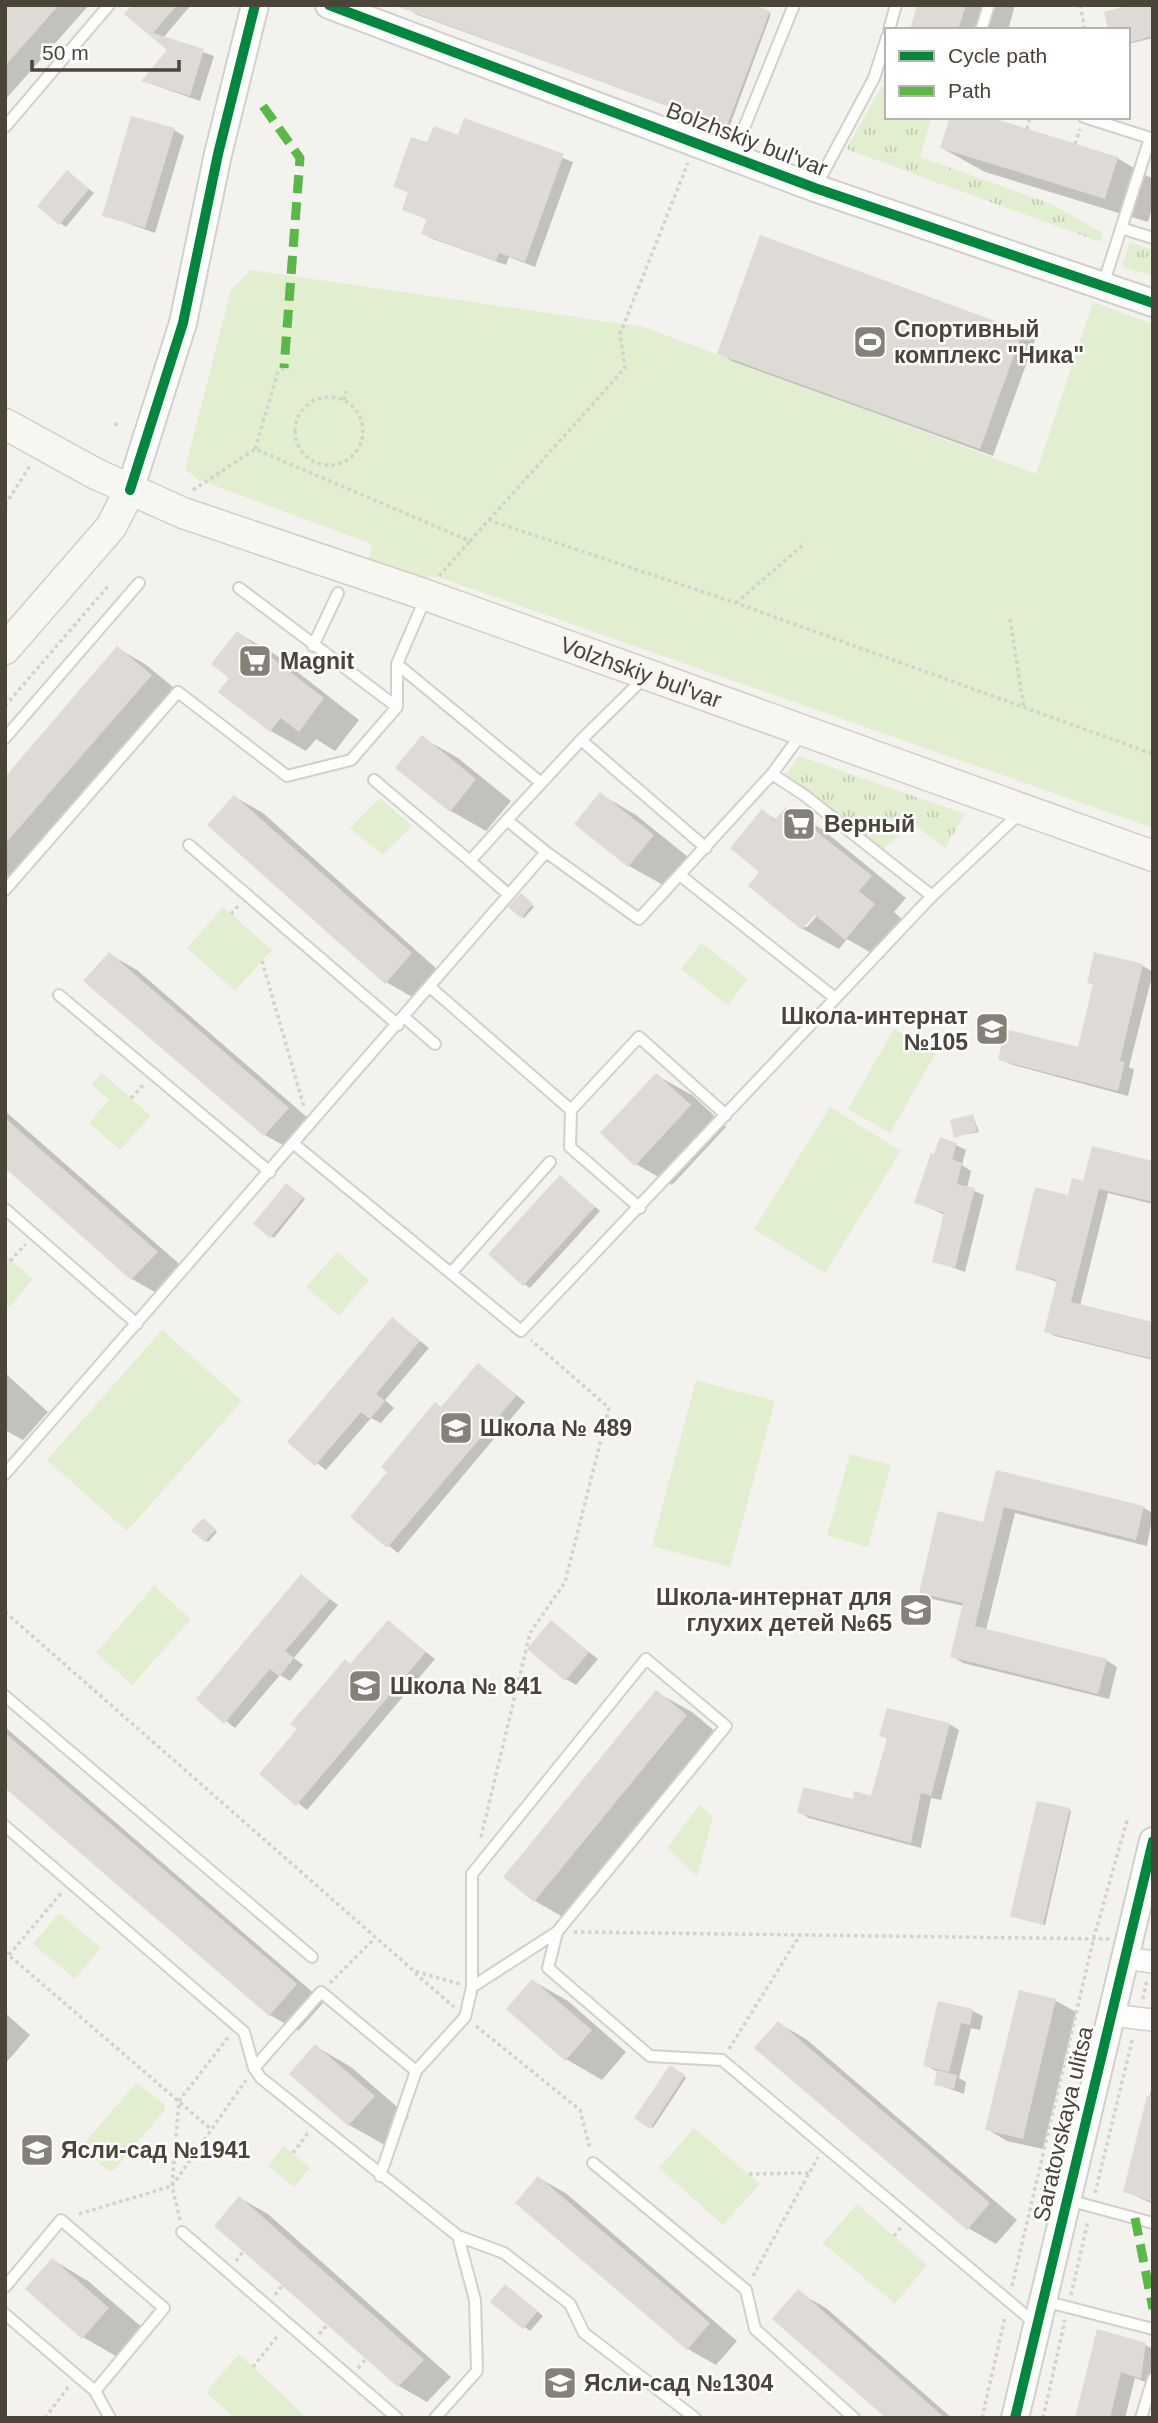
<svg xmlns="http://www.w3.org/2000/svg" width="1158" height="2423" viewBox="0 0 1158 2423" font-family="Arial,sans-serif">
	<style>
		.grass { fill: url(#grass-tufts) }
		.park { fill: #e1eecf }
		.shadow { fill: #0003; fill-rule: evenodd }
		.building { fill: #dedbd6 }
		.lines { fill: none; stroke-linecap: round; stroke-linejoin: round }
		.service-casing { stroke: #d2d0cb; stroke-width: 14 }
		.minor-casing { stroke: #d2d0cb; stroke-width: 24 }
		.tertiary-casing { stroke: #d2d0cb; stroke-width: 30 }
		.secondary-casing { stroke: #d3cfc5; stroke-width: 33 }
		.path { stroke: #d3d2cc; stroke-width: 3.5; stroke-dasharray: 3.5 3.5; stroke-linecap: butt }
		.service { stroke: #fdfdfc; stroke-width: 10 }
		.minor { stroke: #fdfdfc; stroke-width: 21 }
		.tertiary { stroke: #fdfdfc; stroke-width: 26 }
		.secondary { stroke: #f7f6f1; stroke-width: 30 }
		.quiet { stroke: #58b947; stroke-width: 9; stroke-dasharray: 18 9; stroke-linecap: butt }
		.cycleway-casing { stroke: #fff; stroke-width: 15 }
		.cycleway { stroke: #00873e; stroke-width: 10 }
		.labels { text-anchor: middle; stroke-width: 5; stroke-linejoin: round; paint-order: stroke }
		.street-label { font-size: 23px; fill: #4b4439; stroke: #fff }
		.poi-label { font-size: 23px; font-weight: bold; fill: #4b4439; stroke: #fff; text-anchor: start }
	</style>
	<defs>
		<pattern id="grass-tufts" width="24" height="20" patternUnits="userSpaceOnUse" patternTransform="scale(1.75)"><rect width="24" height="20" fill="#e1eecf"/><path d="M3 7l-1-3M5 7V3M7 7l1-3M15 17l-1-3M17 17v-4M19 17l1-3" fill="none" stroke="#c3cdb2"/></pattern>
	</defs>
	<rect width="100%" height="100%" fill="#f4f2ee"/>
	<!-- grass -->
	<path class="grass" d="M882,86L887,87V117H932L920,157L1049,203L1103,233L1100,242L846,149Z
		M1130,242L1153,250V276L1122,267Z
		M799,756L965,814L945,848L913,824L878,853L782,780Z"/>
	<!-- park -->
	<path class="park" d="M251,270L644,327L1036,474L1093,302L1153,324V828L438,577H398L368,563L372,544L199,480L185,469L231,290Z
		M380,798L412,826L382,855L350,828Z
		M223,907L272,950L235,991L187,948Z
		M701,943L748,979L728,1005L681,969Z
		M894,1029L936,1053L890,1133L848,1109Z
		M102,1073L151,1116L120,1150L89,1123L109,1100L92,1085Z
		M830,1107L901,1151L825,1273L754,1229Z
		M337,1252L369,1280L339,1316L306,1287Z
		M5,1256L33,1279L10,1307L5,1303Z
		M162,1330L242,1401L127,1531L47,1460Z
		M696,1380L775,1401L730,1567L652,1546Z
		M850,1454L891,1465L868,1547L827,1536Z
		M154,1586L191,1619L132,1685L96,1653Z
		M699,1805L713,1817L697,1876L667,1848Z
		M59,1913L101,1948L75,1979L33,1944Z
		M136,2083L164,2104L165,2110L114,2170L109,2171L85,2151L83,2145Z
		M694,2128L760,2184L723,2225L659,2168Z
		M284,2146L310,2168L294,2187L268,2166Z
		M857,2204L927,2265L895,2304L823,2243Z
		M239,2354L307,2418H234L206,2392Z"/>
	<!-- shadow -->
	<path class="shadow" d="M5,5H89L5,100Z
		M134,5H191L163,38L214,56L200,101L143,81L169,50L127,14Z
		M415,5L769,13L771,14L729,128L415,14Z
		M919,5H1015L1008,30H912Z
		M1153,5V38L1128,44V30Z
		M465,121L573,162L535,267L509,257L506,265L433,239L423,234L428,220L404,209L410,193L395,186L459,137Z
		M174,130L184,136L155,233L104,215Z
		M942,148L1117,158L1153,179V205L1148,222L985,172Z
		M73,176L94,193L66,227L60,223Z
		M1022,332L1035,340L993,456L732,361L719,353Z
		M238,633L273,653L359,720L335,751L316,739L306,751L271,731L231,678Z
		M117,648L145,664L179,692L5,893V779Z
		M423,738L458,758L511,801L486,831L451,811Z
		M600,794L636,815L688,857L665,886L629,866L577,823Z
		M235,797L263,813L439,971L414,998L386,982Z
		M786,809L822,829L906,898L894,912L910,926L882,959L847,939L839,949L803,929L762,871V811L777,820ZM819,907L822,910L807,927H803Z
		M523,897L534,907L524,918L511,907Z
		M109,954L137,970L316,1125L293,1151L265,1135Z
		M1095,954L1143,966L1153,972L1129,1067L1134,1070L1128,1096L1010,1064L1000,1059L1079,1049L1095,986L1089,982Z
		M656,1075L692,1095L726,1127L672,1185L636,1164Z
		M5,1111L185,1269L160,1295L132,1279L5,1166Z
		M973,1116L979,1132L956,1136Z
		M956,1145L966,1150L962,1165L971,1171L967,1188L984,1195L965,1272L934,1261L945,1215L916,1202Z
		M1153,1163V1204L1108,1193L1080,1306L1153,1324V1360L1055,1336L1046,1331L1058,1282L1017,1269L1070,1197L1084,1183Z
		M560,1177L600,1211L530,1288L524,1284Z
		M289,1186L305,1199L274,1238L271,1236Z
		M392,1319L429,1348L385,1400L394,1408L385,1418L381,1423L371,1418L326,1470L289,1442Z
		M479,1365L525,1402L398,1553L352,1516Z
		M5,1373L48,1412L23,1440L5,1430Z
		M997,1472L1144,1508L1153,1513L1147,1546L1015,1513L986,1630L1106,1660L1117,1667L1109,1699L963,1663L952,1656L964,1606L932,1599L921,1592L984,1524Z
		M205,1521L217,1532L208,1542L206,1541Z
		M301,1577L338,1605L294,1658L303,1665L294,1676L290,1681L280,1675L235,1728L198,1699Z
		M388,1622L435,1659L307,1810L261,1774Z
		M551,1623L598,1659L576,1685L566,1679Z
		M656,1692L692,1712L722,1737L570,1921L535,1901Z
		M949,1724L959,1730L941,1800L931,1798L921,1848L809,1818L799,1812L873,1798L888,1739L881,1735Z
		M5,1727L324,2002L298,2031L270,2015L5,1786Z
		M1069,1810L1071,1811L1045,1925L1014,1917Z
		M533,1981L568,2001L626,2052L602,2080L566,2059Z
		M1020,1993L1056,2001L1076,2012L1043,2149L1007,2141L987,2129Z
		M939,2003L973,2011L983,2016L980,2030L971,2028L959,2078L966,2082L964,2094L936,2084L938,2072L925,2065Z
		M5,2013L30,2035L5,2064Z
		M778,2023L806,2039L1017,2220L996,2244L968,2228Z
		M315,2046L351,2067L409,2117L385,2145L349,2125L291,2074Z
		M671,2067L686,2078L653,2128L636,2117Z
		M1153,2083V2204L1125,2191Z
		M539,2178L567,2194L737,2341L716,2365L688,2349L517,2203Z
		M240,2198L268,2214L451,2377L427,2402L399,2386Z
		M53,2260L88,2281L144,2329L119,2358L83,2337Z
		M511,2290L543,2316L530,2331L493,2302Z
		M798,2292L826,2308L952,2418H888Z
		M1145,2345L1153,2349V2385L1135,2378L1125,2418H1077Z"/>
	<!-- building -->
	<path class="building" d="M5,5H59L5,66Z
		M132,5H177L153,33L204,49L190,96L141,81L167,50L124,14Z
		M393,5H754L770,11L726,128Z
		M917,5H966L958,30H910Z
		M1130,5H1153V36L1128,43V30H1108L1104,12Z
		M131,116L175,128L145,228L102,216Z
		M950,117H989L1118,157L1105,199L940,148Z
		M464,118L564,154L525,262L499,253L496,261L421,234L427,219L402,210L408,192L393,187L411,137L427,142L434,126L458,135Z
		M67,170L89,189L59,225L37,206Z
		M760,235L1023,331L980,449L717,354Z
		M237,631L324,698L299,732L281,718L270,732L218,692L229,678L211,664Z
		M117,646L152,675L5,844V777Z
		M422,735L476,779L450,812L395,768Z
		M600,792L654,835L628,867L574,824Z
		M234,795L412,953L385,984L207,825Z
		M786,807L872,876L859,891L875,904L845,940L815,915L802,930L748,886L759,872L730,848L762,809L775,820Z
		M521,893L533,904L521,918L508,907Z
		M109,952L289,1108L264,1136L83,981Z
		M1094,952L1143,964L1120,1061L1125,1062L1118,1091L998,1060L1005,1029L1078,1047L1093,984L1087,983Z
		M656,1073L691,1105L635,1166L600,1133Z
		M973,1114L977,1131L954,1138L950,1120Z
		M5,1118L158,1252L131,1280L5,1168Z
		M940,1137L957,1143L952,1159L962,1163L957,1184L975,1188L955,1268L932,1262L944,1213L914,1203L931,1153L934,1154Z
		M1092,1146L1153,1161V1202L1099,1189L1071,1302L1153,1322V1359L1044,1332L1057,1280L1015,1270L1035,1187L1068,1195L1072,1178L1083,1181Z
		M560,1175L595,1207L523,1286L488,1254Z
		M286,1183L304,1197L270,1238L253,1224Z
		M392,1317L420,1341L376,1394L385,1401L370,1419L361,1412L315,1466L287,1442Z
		M478,1363L517,1395L387,1548L350,1517L387,1472L381,1467L405,1438L435,1402L441,1407Z
		M996,1470L1144,1506L1136,1540L1004,1507L975,1626L1107,1659L1098,1694L950,1657L963,1603L919,1593L938,1511L983,1522Z
		M203,1518L216,1529L205,1542L191,1531Z
		M301,1574L330,1599L285,1651L294,1658L284,1671L279,1676L270,1669L224,1724L196,1699Z
		M388,1620L426,1652L296,1806L259,1774L297,1729L290,1724L314,1696L345,1659L350,1664Z
		M551,1620L589,1652L565,1681L527,1649Z
		M656,1690L687,1715L534,1902L503,1877Z
		M887,1708L950,1723L931,1796L921,1793L911,1843L797,1813L803,1787L853,1799L854,1791L871,1796L887,1738L879,1736Z
		M5,1733L297,1984L269,2016L5,1788Z
		M1037,1801L1070,1808L1043,1925L1010,1916Z
		M532,1979L592,2030L565,2061L506,2009Z
		M1019,1990L1056,1999L1023,2139L985,2130Z
		M938,2001L973,2009L970,2025L961,2023L949,2072L923,2066Z
		M778,2021L990,2203L967,2230L754,2048Z
		M315,2044L375,2096L348,2126L289,2074Z
		M670,2065L685,2075L650,2129L634,2118Z
		M937,2070L957,2075L954,2089L934,2085Z
		M1147,2096L1153,2097V2202L1123,2192Z
		M538,2176L710,2323L687,2350L515,2203Z
		M239,2196L424,2360L398,2387L214,2226Z
		M52,2258L109,2308L82,2339L25,2289Z
		M505,2284L538,2311L523,2329L490,2302Z
		M798,2289L945,2418H886L772,2319Z
		M1097,2329L1146,2343L1141,2379L1121,2372L1110,2418H1075Z"/>
	<g class="lines">
		<defs>
			<path id="service" d="M889,30L896,5
				M981,30L989,5
				M1084,117L1150,138L1103,285
				M5,127L109,5
				M733,155L794,5
				M815,188L874,78L887,37
				M1121,228L1153,238
				M239,588L397,707
				M313,646L338,593
				M397,664L540,782
				M5,738L139,583
				M581,740L706,848
				M772,774L804,795L932,896
				M374,780L470,861
				M507,820L470,861L509,895
				M189,845L398,1025
				M546,852L639,919L772,774L802,733
				M681,876L835,998
				M5,890L178,692L287,776L351,760L397,707V664L425,599
				M430,987L571,1110
				M59,995L270,1172
				M404,1017L435,1044
				M294,1144L521,1331L932,896L1021,812
				M640,1208L570,1147L571,1110L639,1037L726,1115
				M5,1209L137,1324
				M451,1273L550,1162
				M5,1474L546,852L507,820L581,740L646,676
				M5,1696L312,1957
				M5,1826L244,2032L254,2068L261,2078L458,2236L475,2300L477,2371L435,2418
				M472,1987L557,1932
				M254,2068L321,1992L416,2071
				M593,2163L746,2290L755,2329L854,2418
				M380,2176L416,2071L465,2017L472,1987V1874L646,1659L726,1726L557,1932L548,1968L650,2056L722,2060L1036,2324
				M1068,2200L1153,2223
				M182,2232L397,2418
				M458,2236L504,2253L570,2304L584,2333L695,2418
				M5,2287L61,2220L164,2308L95,2391
				M1044,2301L1153,2329
				M5,2314L95,2391L110,2418
				M1141,2418L1153,2379"/>
			<path id="minor" d="M1124,1958L1153,1962
				M1110,2015L1153,2020"/>
			<path id="tertiary" d="M329,5L815,188L1153,303
				M130,490L183,323L218,154L255,5
				M1015,2418L1153,1841"/>
			<g id="secondary">
				<path id="s1" d="M5,424L96,474L183,513L423,594L1153,856"/>
				<path d="M5,649L111,527L130,490"/>
			</g>
		</defs>
		<!-- service casing -->
		<use href="#service" class="service-casing"/>
		<!-- minor casing -->
		<use href="#minor" class="minor-casing"/>
		<!-- tertiary casing -->
		<use href="#tertiary" class="tertiary-casing"/>
		<!-- secondary casing -->
		<use href="#secondary" class="secondary-casing"/>
		<!-- path -->
		<path class="path" d="M1080,5L1085,30
			M1027,129L1030,117
			M1075,144L1080,129
			M295 431a34 34 0 1 1 68 0a34 34 0 1 1-68 0Z
			M344,400L346,391
			M115,423L118,426
			M255,449L278,372L284,368
			M193,490L255,449L470,541L489,520L736,603L1153,754
			M5,505L30,466
			M489,520L625,368L620,334L688,163
			M439,576L470,541
			M736,603L805,543
			M1010,619L1024,709
			M5,706L109,585
			M231,914L239,905
			M262,961L304,1107
			M131,1098L145,1083
			M10,1261L26,1244
			M5,1612L414,1971L460,1984
			M481,1837L530,1633L565,1582L609,1408L531,1340
			M574,1932L1109,1939
			M5,1952L212,2130
			M9,1955L62,1892
			M415,1973L454,2007
			M330,1983L375,1938
			M1143,1999L1147,1979
			M476,2026L580,2110L590,2149
			M729,2049L800,1935
			M293,2153L308,2133
			M749,2174L809,2173
			M1095,2193L1133,2037
			M79,2214L172,2186L179,2101L229,2036
			M180,2220L172,2186L246,2080
			M894,2236L901,2227
			M236,2261L243,2252
			M753,2276L818,2157
			M1012,2286L1094,1937L1128,1817
			M275,2295L282,2286
			M1071,2295L1088,2221
			M319,2334L327,2325
			M253,2367L279,2334
			M358,2368L366,2359
			M45,2418L69,2386
			M982,2418L1005,2317
			M1043,2418L1065,2320"/>
		<!-- service -->
		<use href="#service" class="service"/>
		<!-- minor -->
		<use href="#minor" class="minor"/>
		<!-- tertiary -->
		<use href="#tertiary" class="tertiary"/>
		<!-- secondary -->
		<use href="#secondary" class="secondary"/>
		<!-- quiet -->
		<path class="quiet" d="M263,106L300,158L284,368
			M1135,2218L1153,2309"/>
		<defs>
			<path id="cycleway" d="M329,5L815,188L1153,303
				M130,490L183,323L218,154L255,5
				M1015,2418L1153,1841"/>
		</defs>
		<!-- cycleway casing -->
		<use href="#cycleway" class="cycleway-casing"/>
		<!-- cycleway -->
		<use href="#cycleway" class="cycleway"/>
	</g>
	<!-- icons -->
	<defs>
		<symbol id="stadium-square" viewBox="-11 -11 22 22"><rect x="-9" y="-9" width="18" height="18" rx="4" fill="#868178" stroke="#fff"/><path d="M0-5a6.5 5 0 1 0 0 10a6.5 5 0 1 0 0-10ZM-3.5-1.8h7v3.6h-7Z" fill="#fff"/></symbol>
		<symbol id="supermarket-square" viewBox="-11 -11 22 22"><rect x="-9" y="-9" width="18" height="18" rx="4" fill="#868178" stroke="#fff"/><path d="M-6-5.5h2.5l.6 2H6L4.5 2H-2.5L-4.4-4H-6ZM-1.5 3.2a1.3 1.3 0 1 0 .1 0ZM3 3.2a1.3 1.3 0 1 0 .1 0Z" fill="#fff"/></symbol>
		<symbol id="school-square" viewBox="-11 -11 22 22"><rect x="-9" y="-9" width="18" height="18" rx="4" fill="#868178" stroke="#fff"/><path d="M0-5L7-2L0 1L-7-2ZM-4 1L0 2.5L4 1V4Q0 6-4 4Z" fill="#fff"/></symbol>
	</defs>
	<g fill-rule="evenodd">
		<use href="#stadium-square" x="851" y="323" width="38" height="38"/>
		<use href="#supermarket-square" x="236" y="642" width="38" height="38"/>
		<use href="#supermarket-square" x="780" y="805" width="38" height="38"/>
		<use href="#school-square" x="973" y="1010" width="38" height="38"/>
		<use href="#school-square" x="437" y="1409" width="38" height="38"/>
		<use href="#school-square" x="897" y="1591" width="38" height="38"/>
		<use href="#school-square" x="346" y="1667" width="38" height="38"/>
		<use href="#school-square" x="18" y="2131" width="38" height="38"/>
		<use href="#school-square" x="541" y="2364" width="38" height="38"/>
	</g>
	<g class="labels">
		<!-- street labels -->
		<g class="street-label">
			<text transform="translate(747 139) rotate(21)" y="8">Bolzhskiy bul'var</text>
			<text dy="8" stroke="none"><textPath href="#s1" startOffset="684">Volzhskiy bul'var</textPath></text>
			<text transform="translate(1063 2124) rotate(-77)" y="8">Saratovskaya ulitsa</text>
		</g>
		<!-- poi labels -->
		<g class="poi-label">
			<text x="894" y="337">Спортивный<tspan x="894" dy="26">комплекс "Ника"</tspan></text>
			<text x="280" y="669">Magnit</text>
			<text x="824" y="832">Верный</text>
			<text x="968" y="1024" text-anchor="end">Школа-интернат<tspan x="968" dy="26">№105</tspan></text>
			<text x="480" y="1436">Школа № 489</text>
			<text x="892" y="1605" text-anchor="end">Школа-интернат для<tspan x="892" dy="26">глухих детей №65</tspan></text>
			<text x="390" y="1694">Школа № 841</text>
			<text x="61" y="2158">Ясли-сад №1941</text>
			<text x="584" y="2391">Ясли-сад №1304</text>
		</g>
	</g>
	<!-- border -->
	<rect width="1158" height="2423" fill="none" stroke="#4b4439" stroke-width="14"/>
	<!-- legend -->
	<rect x="885" y="28" width="245" height="91" fill="#ffffff" stroke="#b7b4b0" stroke-width="2"/>
	<rect x="899" y="51" width="35" height="10" fill="#00873e" stroke="#b7b4b0" stroke-width="2"/>
	<text x="948" y="63" font-size="21" fill="#4b4439">Cycle path</text>
	<rect x="899" y="86" width="35" height="10" fill="#58b947" stroke="#b7b4b0" stroke-width="2"/>
	<text x="948" y="98" font-size="21" fill="#4b4439">Path</text>
	<!-- scale -->
	<path d="M32 60v10h147v-10" fill="none" stroke="#4b4439" stroke-width="3.5"/>
	<text x="42" y="60" font-size="21" fill="#4b4439" stroke="#ffffff" stroke-width="5" paint-order="stroke">50 m</text>
</svg>
